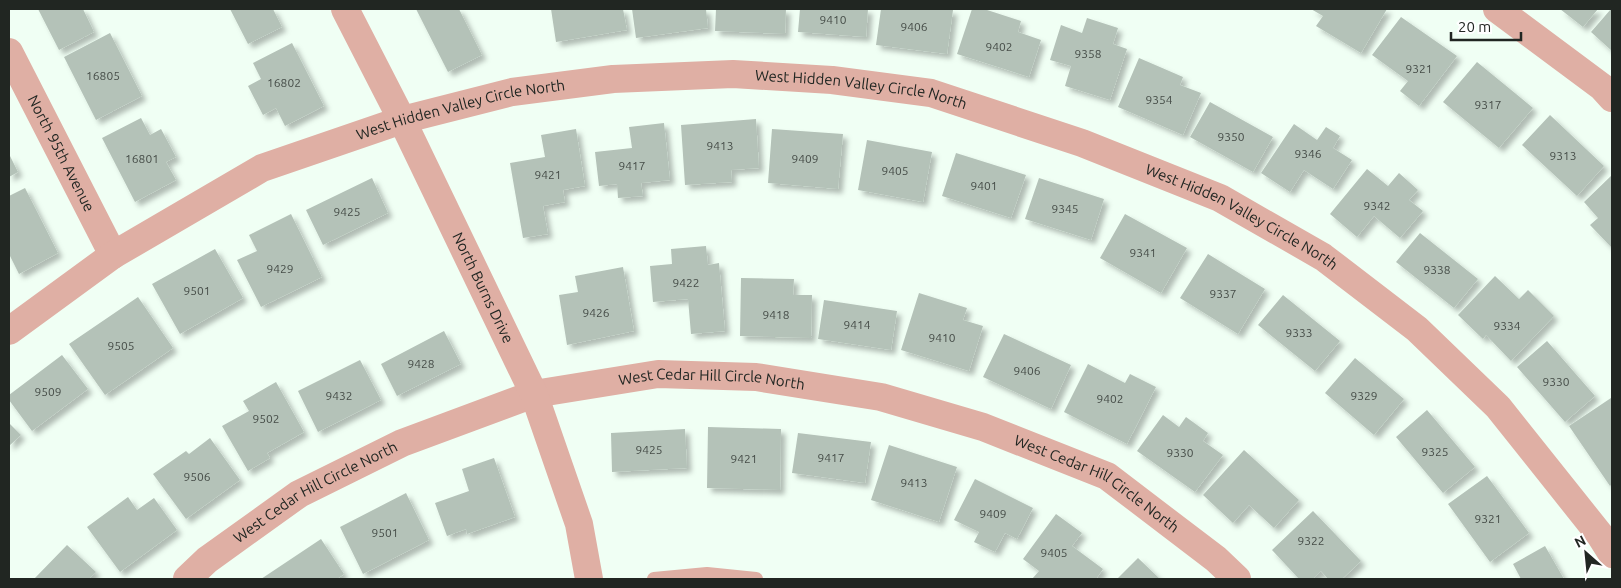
<svg xmlns="http://www.w3.org/2000/svg" width="1621" height="588" viewBox="0 0 1621 588" font-family="Ubuntu,sans-serif">
	<style>
		.building { fill: #b4c2b8; filter: url(#shadow) }
		.lines { fill: none; stroke-linecap: round; stroke-linejoin: round }
		.service { stroke: #dfafa4; stroke-width: 14 }
		.minor { stroke: #dfafa4; stroke-width: 28 }
		.tertiary { stroke: #dfafa4; stroke-width: 28 }
		.labels { text-anchor: middle; stroke-width: 4; stroke-linejoin: round; paint-order: stroke }
		.number-label { font-size: 12px; fill: #464d48 }
		.street-label { font-size: 15px; fill: #212622; stroke: #fff }
	</style>
	<defs>
		<filter id="shadow"><feDropShadow dx="4.5" dy="4.5" stdDeviation="2.5" flood-color="#0004"/></filter>
	</defs>
	<rect width="100%" height="100%" fill="#f0fff4"/>
	<!-- building -->
	<path class="building" d="M38,9H83L94,32L59,50Z
		M230,9H273L282,27L248,44Z
		M416,9H459L482,55L448,72Z
		M551,9H623L627,30L556,42Z
		M632,9H706L708,28L636,38Z
		M716,9H786L785,34L715,31Z
		M800,9H868L866,37L798,32Z
		M881,9L953,10L947,54L876,45Z
		M972,9H984L1021,21L1018,32L1041,40L1029,77L957,54Z
		M1311,9H1387L1361,53L1316,26L1323,16Z
		M1560,9H1598L1583,27Z
		M1611,9H1612V51L1591,32Z
		M1401,17L1457,56L1419,106L1400,91L1408,81L1372,55Z
		M1087,18L1118,28L1113,44L1127,49L1110,100L1065,86L1071,66L1050,60L1061,25L1082,33Z
		M110,33L142,96L96,120L64,57Z
		M292,43L324,106L285,126L276,108L263,115L248,86L261,79L253,63Z
		M1139,58L1183,77L1180,85L1201,93L1183,135L1118,107Z
		M1477,62L1533,108L1499,148L1443,102Z
		M1210,102L1273,137L1253,172L1190,137Z
		M1550,115L1604,166L1577,196L1522,145Z
		M141,118L150,135L161,129L176,157L166,162L176,180L135,202L102,138Z
		M756,119L759,168L731,170L732,182L685,185L681,125Z
		M664,123L670,180L641,183L643,196L618,198L617,184L599,186L595,152L632,148L629,127Z
		M1294,124L1317,140L1326,127L1340,136L1333,148L1352,160L1333,189L1304,170L1290,192L1261,173Z
		M576,129L585,186L563,190L565,202L543,206L548,234L523,238L510,163L545,157L541,135Z
		M772,129L843,134L838,189L768,183Z
		M867,140L932,152L923,202L858,190Z
		M956,153L1026,175L1011,218L942,196Z
		M9,154L18,172L9,177Z
		M1367,169L1388,186L1399,173L1418,190L1409,200L1423,211L1400,238L1374,216L1357,237L1330,214Z
		M1612,175V248L1590,225L1598,218L1584,202Z
		M372,178L388,213L323,245L306,210Z
		M1039,178L1104,199L1091,240L1025,219Z
		M25,188L58,253L19,274L9,254V196Z
		M291,214L322,277L261,307L237,260L257,251L249,235Z
		M1125,214L1187,248L1161,293L1100,258Z
		M1420,233L1478,279L1454,308L1396,262Z
		M706,246L708,265L719,263L725,331L691,334L688,299L653,302L650,266L672,264L671,249Z
		M215,249L243,298L180,334L152,284Z
		M1208,254L1265,289L1238,334L1180,298Z
		M623,267L634,331L567,345L559,295L578,292L575,276Z
		M1495,276L1519,299L1528,290L1554,316L1511,361L1486,335L1483,339L1458,315Z
		M741,278L794,279L793,295H812L811,338L740,336Z
		M919,293L967,308L963,320L983,326L969,371L901,350Z
		M1283,295L1340,341L1315,371L1258,325Z
		M138,297L173,348L105,395L69,344Z
		M824,300L897,311L891,350L818,339Z
		M444,331L461,364L397,396L381,364Z
		M1004,334L1071,365L1051,409L983,377Z
		M1547,341L1595,396L1565,422L1517,367Z
		M62,355L88,389L32,431L9,400V395Z
		M1355,358L1404,399L1374,435L1325,393Z
		M360,360L381,400L318,432L298,391Z
		M1088,364L1125,383L1130,374L1156,387L1127,444L1064,412Z
		M276,382L304,432L267,453L270,458L248,471L222,426L249,411L243,401Z
		M1611,398L1612,484L1610,486L1569,426Z
		M1427,410L1475,467L1443,493L1396,437Z
		M1163,415L1179,427L1186,417L1208,433L1203,441L1223,455L1195,492L1137,451Z
		M9,423L21,435L9,446Z
		M708,427L781,429L780,490L707,488Z
		M685,429L687,468L612,472L611,433Z
		M798,433L871,442L865,483L792,473Z
		M210,438L240,480L186,519L153,474L186,451L189,454Z
		M889,445L957,467L939,522L871,500Z
		M1244,450L1299,500L1274,528L1249,505L1233,523L1203,495Z
		M494,458L515,517L467,534L466,529L447,536L435,503L469,491L462,469Z
		M1487,476L1529,533L1490,562L1448,504Z
		M975,479L1033,508L1017,539L1005,533L995,552L974,542L979,532L954,520Z
		M406,493L429,540L363,574L340,527Z
		M128,497L137,510L154,498L177,530L120,572L87,527Z
		M1313,511L1361,561L1342,579H1328L1321,571L1313,579H1299L1272,550Z
		M1056,514L1082,533L1072,546L1103,569L1096,579H1032L1039,571L1023,559Z
		M321,539L344,574L337,579H261Z
		M67,545L96,572L89,579H34Z
		M1545,546L1564,579H1521L1513,564Z
		M1138,558L1160,579H1117Z"/>
	<g class="lines">
		<!-- service -->
		<path class="service" d="M654,579L707,574L756,579"/>
		<!-- minor -->
		<g class="minor">
			<path d="M1497,9L1602,87L1612,98"/>
			<path id="s1" d="M9,52L113,255"/>
			<path id="s2" d="M9,331L113,255L262,168L402,120L512,92L613,79L733,74L832,80L931,93L1082,143L1220,198L1323,257L1417,329L1498,407L1600,535L1612,554"/>
			<path id="s3" d="M187,579L207,560L299,494L402,443L534,394L658,374L756,377L881,397L983,427L1107,476L1216,559L1237,579"/>
		</g>
		<!-- tertiary -->
		<path class="tertiary" id="s4" d="M345,9L402,120L534,394L579,524L589,579"/>
	</g>
	<g class="labels">
		<!-- number labels -->
		<g class="number-label">
			<text x="833" y="24">9410</text>
			<text x="914" y="31">9406</text>
			<text x="999" y="51">9402</text>
			<text x="1088" y="58">9358</text>
			<text x="1419" y="73">9321</text>
			<text x="103" y="80">16805</text>
			<text x="284" y="87">16802</text>
			<text x="1159" y="104">9354</text>
			<text x="1488" y="109">9317</text>
			<text x="1231" y="141">9350</text>
			<text x="720" y="150">9413</text>
			<text x="1308" y="158">9346</text>
			<text x="1563" y="160">9313</text>
			<text x="142" y="163">16801</text>
			<text x="805" y="163">9409</text>
			<text x="632" y="170">9417</text>
			<text x="895" y="175">9405</text>
			<text x="548" y="179">9421</text>
			<text x="984" y="190">9401</text>
			<text x="1377" y="210">9342</text>
			<text x="1065" y="213">9345</text>
			<text x="347" y="216">9425</text>
			<text x="1143" y="257">9341</text>
			<text x="280" y="273">9429</text>
			<text x="1437" y="274">9338</text>
			<text x="686" y="287">9422</text>
			<text x="197" y="295">9501</text>
			<text x="1223" y="298">9337</text>
			<text x="596" y="317">9426</text>
			<text x="776" y="319">9418</text>
			<text x="857" y="329">9414</text>
			<text x="1507" y="330">9334</text>
			<text x="1299" y="337">9333</text>
			<text x="942" y="342">9410</text>
			<text x="121" y="350">9505</text>
			<text x="421" y="368">9428</text>
			<text x="1027" y="375">9406</text>
			<text x="1556" y="386">9330</text>
			<text x="48" y="396">9509</text>
			<text x="339" y="400">9432</text>
			<text x="1364" y="400">9329</text>
			<text x="1110" y="403">9402</text>
			<text x="266" y="423">9502</text>
			<text x="649" y="454">9425</text>
			<text x="1435" y="456">9325</text>
			<text x="1180" y="457">9330</text>
			<text x="831" y="462">9417</text>
			<text x="744" y="463">9421</text>
			<text x="197" y="481">9506</text>
			<text x="914" y="487">9413</text>
			<text x="993" y="518">9409</text>
			<text x="1488" y="523">9321</text>
			<text x="385" y="537">9501</text>
			<text x="1311" y="545">9322</text>
			<text x="1054" y="557">9405</text>
		</g>
		<!-- street labels -->
		<g class="street-label">
			<text dy="5" stroke="none"><textPath href="#s2" startOffset="914">West Hidden Valley Circle North</textPath></text>
			<text dy="5" stroke="none"><textPath href="#s2" startOffset="509">West Hidden Valley Circle North</textPath></text>
			<text dy="5" stroke="none"><textPath href="#s1" startOffset="114">North 95th Avenue</textPath></text>
			<text dy="5" stroke="none"><textPath href="#s2" startOffset="1319">West Hidden Valley Circle North</textPath></text>
			<text dy="5" stroke="none"><textPath href="#s4" startOffset="311">North Burns Drive</textPath></text>
			<text dy="5" stroke="none"><textPath href="#s3" startOffset="576">West Cedar Hill Circle North</textPath></text>
			<text dy="5" stroke="none"><textPath href="#s3" startOffset="981">West Cedar Hill Circle North</textPath></text>
			<text dy="5" stroke="none"><textPath href="#s3" startOffset="156">West Cedar Hill Circle North</textPath></text>
		</g>
	</g>
	<!-- border -->
	<rect width="1621" height="588" fill="none" stroke="#212622" stroke-width="20"/>
	<!-- north arrow -->
	<g transform="translate(1586 553) rotate(333)" stroke="#ffffff" stroke-width="4" paint-order="stroke">
	<path d="M0-4L9 19L0 12L-9 19Z" fill="#212622"/>
	<text y="-8" font-size="14" font-weight="bold" text-anchor="middle" fill="#212622">N</text>
	</g>
	<!-- scale -->
	<path d="M1451 32v8h70v-8" fill="none" stroke="#212622" stroke-width="2.5"/>
	<text x="1458" y="32" font-size="15" fill="#212622" stroke="#ffffff" stroke-width="4" paint-order="stroke">20 m</text>
</svg>
